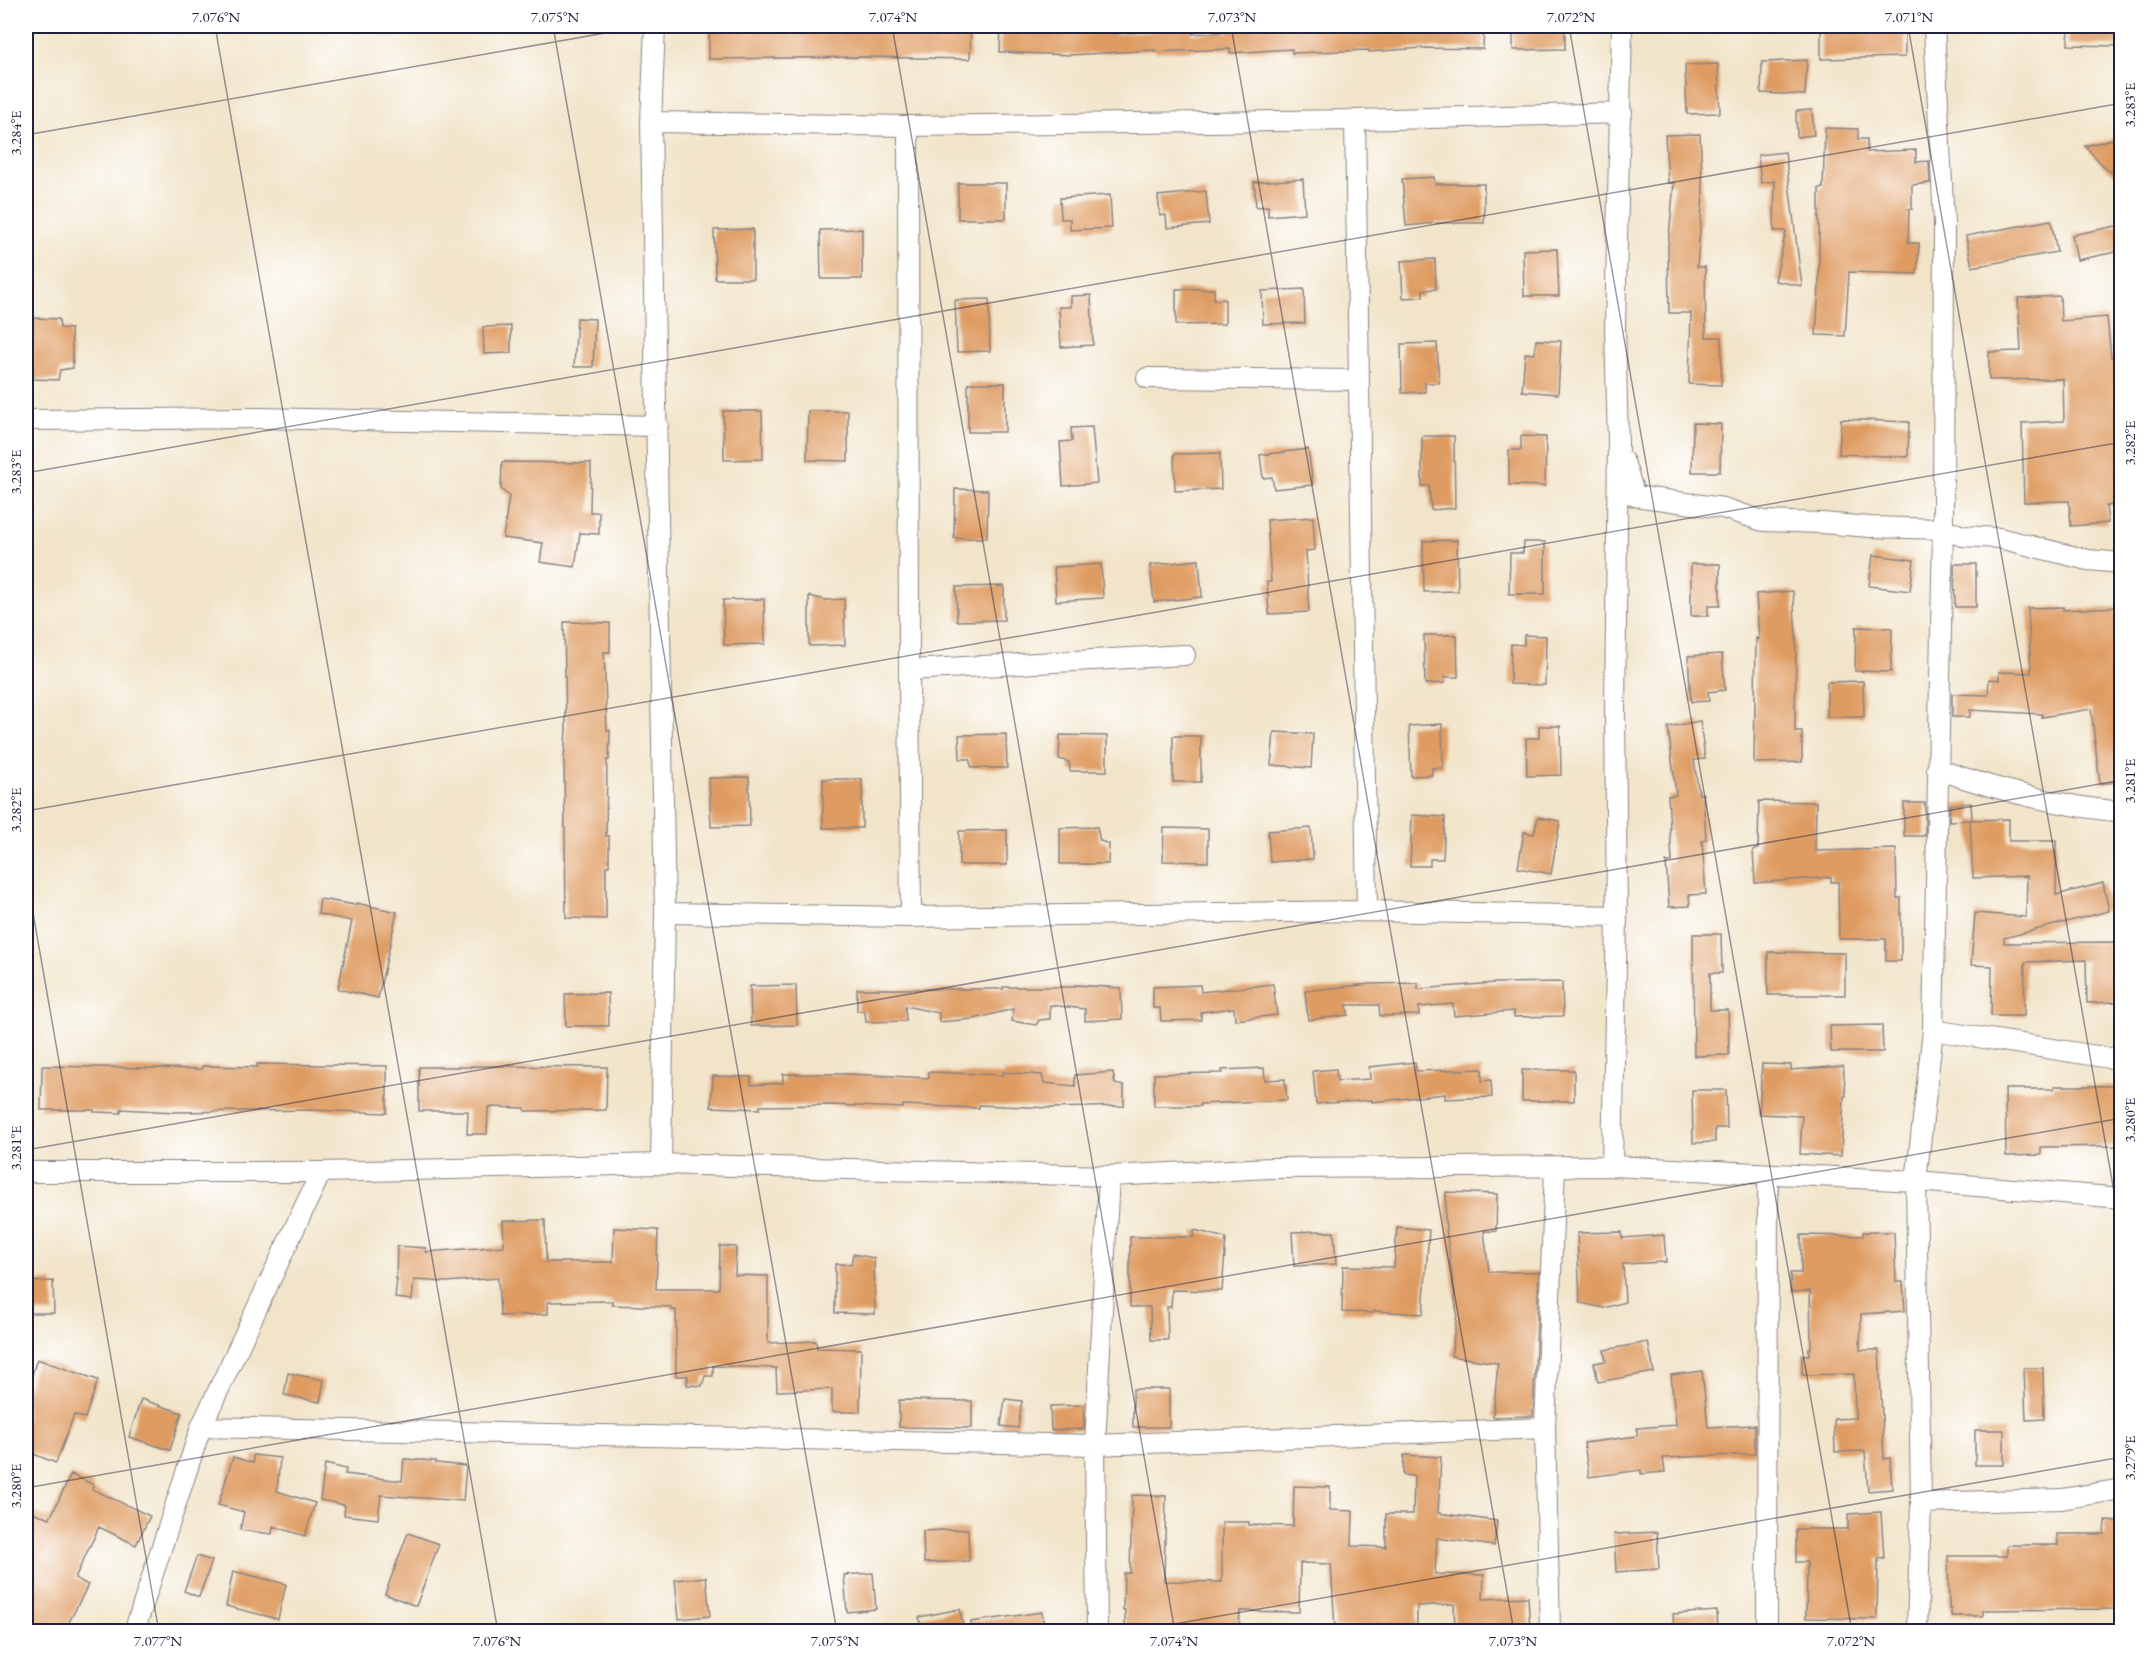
<svg xmlns="http://www.w3.org/2000/svg" width="2147" height="1657" viewBox="0 0 2147 1657" font-family="'EB Garamond',serif">
	<style>
		.building { fill: #df9c62 }
		.lines { fill: none; stroke-linecap: round; stroke-linejoin: round }
		.minor-casing { stroke: #8a8382; stroke-width: 22 }
		.minor { stroke: #fff; stroke-width: 20 }
		.ticks { fill: none; stroke: #22223b; stroke-width: 1.5; stroke-opacity: 0.45 }
		.neatline { fill: none; stroke: #22223b; stroke-width: 2 }
		.ticks-label { font-size: 15px; text-anchor: middle; fill: #22223b }
	</style>
	<rect width="100%" height="100%" fill="#fff"/>
	<filter id="ink" filterUnits="userSpaceOnUse"><feTurbulence type="fractalNoise" baseFrequency=".0167" numOctaves="2"/><feDisplacementMap in="SourceGraphic" scale="12" xChannelSelector="R" yChannelSelector="G"/><feConvolveMatrix kernelMatrix="1 2 1 2 8 2 1 2 1" color-interpolation-filters="sRGB"/></filter>
	<filter id="wash" filterUnits="userSpaceOnUse"><feTurbulence type="fractalNoise" baseFrequency=".008" numOctaves="4" result="noise"/><feDisplacementMap in="SourceGraphic" scale="24" xChannelSelector="R" yChannelSelector="G"/><feGaussianBlur stdDeviation="1.35" result="paint"/><feColorMatrix in="noise" values="0 0 0 0 0 0 0 0 0 0 0 0 0 0 0 0 0 1.4 0 .05"/><feComposite in="paint" operator="in"/></filter>
	<g filter="url(#wash)">
		<rect width="100%" height="100%" fill="#f1e4c9"/>
		<g id="blocks">
			<!-- building -->
			<path class="building" d="M709,26H971L970,59L862,57L709,59Z
				M1001,26H1113V34L1154,31L1153,26H1192V34L1229,32V26H1484L1483,49L1422,48L1369,52V50L1292,53V49L1230,53V49L1155,52V50L1070,55L1000,52Z
				M1513,26H1565V49L1513,50Z
				M1821,26H1905V57L1821,59Z
				M2069,26H2121V46L2068,45Z
				M1807,60L1805,95L1761,93L1762,62Z
				M1718,64L1720,113L1687,114L1685,65Z
				M1812,110L1814,135L1797,137L1796,111Z
				M1825,128L1858,129V139H1867V152L1916,150V162L1929,161L1930,183L1912,185V209H1909L1908,243H1919L1917,274L1849,272L1845,336L1816,335L1819,287V188H1823Z
				M1700,134L1703,195L1697,267H1705L1706,337H1722L1721,385L1689,384L1691,313H1669L1668,247L1674,183H1668L1665,135Z
				M2121,137V178L2105,168L2085,146Z
				M1785,152L1795,231L1802,286L1775,281L1786,231H1774L1775,181L1761,183L1758,155Z
				M1434,177L1435,184H1484V223H1438L1406,226L1402,179Z
				M1303,179L1305,213L1268,216V206L1256,207L1254,182Z
				M958,183H1006V219H958Z
				M1206,191L1209,224L1167,228L1166,215L1160,216L1158,196Z
				M1110,195L1112,228L1070,230V219H1061L1060,198Z
				M2051,220L2057,252L1972,267L1966,236Z
				M2121,225V251L2077,260L2072,235Z
				M753,229V279H715L714,230Z
				M862,229V279H821L820,230Z
				M1557,249L1559,296H1524L1523,250Z
				M1435,259L1436,289L1423,290V297L1403,298L1401,261Z
				M1176,289H1214V300L1225,299V324L1176,325Z
				M1304,289L1305,323L1263,324L1262,291Z
				M1091,295L1093,345L1061,347L1059,307H1071V296Z
				M2060,296L2061,321L2107,317L2111,357L2121,356V504L2106,506L2108,523L2071,526L2069,501L2024,502L2022,423L2064,421L2063,379L1989,380V352L2021,351L2018,298Z
				M989,299L990,351L957,352L955,300Z
				M33,318L59,319L60,328L71,329L73,368L60,370L58,380L33,379Z
				M577,318L595,319L593,367H574Z
				M511,326V353L484,354L483,327Z
				M1536,340L1561,341L1558,394L1522,391L1525,353L1535,354Z
				M1437,343L1439,383H1425V392L1402,393L1401,344Z
				M968,383H1005V432H968Z
				M723,411H762L763,459L724,460Z
				M808,411H848V461L807,460Z
				M1841,419L1909,422L1908,457L1839,454Z
				M1693,423L1721,424L1720,472H1692Z
				M1092,427L1097,483L1063,486L1060,442L1072,441L1071,428Z
				M1422,436H1454L1455,508L1431,510L1429,486H1422Z
				M1521,436L1546,437L1545,486L1509,485V450H1521Z
				M1308,449L1313,485L1274,489L1272,477L1263,478L1260,455Z
				M1220,453L1221,489L1175,491L1174,454Z
				M502,462L591,463L590,512H599V534L580,533L575,567L540,562L543,543L503,538L509,496L501,489Z
				M955,489L988,490L987,538H954Z
				M1313,517L1315,550L1306,551L1309,612L1269,614L1267,582H1271L1267,520Z
				M1457,540L1458,591L1424,592L1423,541Z
				M1524,542H1545V594H1509L1510,553H1523Z
				M1873,555L1914,560L1910,591L1869,586Z
				M1199,560L1202,597L1154,602L1150,565Z
				M1101,564L1103,598L1056,601L1054,567Z
				M1691,564H1720V606H1708V616H1691Z
				M1954,564H1976V607H1955Z
				M1004,586V620L957,621L956,587Z
				M1793,591L1796,635L1795,731H1802V762L1754,763L1756,638L1759,639L1756,594Z
				M809,596L826,600L844,599L845,645L809,646Z
				M764,599L765,644L724,645L723,600Z
				M2063,607V610L2116,607L2118,661H2121V781L2100,784L2091,709L2042,717V714L1970,710V717H1952V694L1988,695L1989,679L1999,680V672L2031,673L2028,608Z
				M564,622L610,623V652H604L607,730H610L609,760H607L606,836H609V866H606V919L566,918L564,759L566,729Z
				M1856,627L1892,628L1891,672L1855,671Z
				M1424,635H1457L1458,677H1445V683L1425,684Z
				M1524,635L1546,636L1545,685L1510,684L1511,644L1524,645Z
				M1722,654L1725,690L1708,692L1709,701L1691,702L1688,656Z
				M1863,681L1864,717H1827V682Z
				M1700,721L1705,759L1694,760L1699,794H1703L1706,840L1702,841L1706,894L1689,895L1690,906L1669,907L1666,862H1672L1668,796L1676,795L1668,727Z
				M1442,724L1443,768H1432V775L1411,776L1409,726Z
				M1539,726H1560L1561,775L1527,776L1526,738H1539Z
				M1274,732L1313,734L1311,768L1271,765Z
				M1006,734L1007,768H972L969,759H960L959,735Z
				M1060,735L1107,736V771H1070L1069,762L1059,759Z
				M1173,736H1201V782H1173Z
				M749,777L750,826L711,827L709,778Z
				M823,779H862V828H823Z
				M1759,801L1816,802L1815,851L1896,849L1897,898H1901V961H1886V939H1839L1838,882H1831V877L1755,883L1753,850L1758,849Z
				M1904,803H1925V836H1904Z
				M1971,803L1972,820L1949,821L1950,805Z
				M1412,815L1445,817L1443,859H1430V866H1410Z
				M1538,817L1560,821L1551,874L1518,868L1524,832L1534,834Z
				M2009,819V841H2056V895L2103,883L2109,911L2004,938V943L2120,942L2121,1002L2087,1003L2086,960L2025,962L2024,1016H1991L1992,966L1971,965L1975,913L2026,917L2027,876L1973,878L1970,820Z
				M1097,827L1100,841L1109,844L1108,864H1060V828Z
				M1164,828L1208,829V862L1163,861Z
				M1311,828L1313,859L1270,862L1268,831Z
				M1007,830V865H959V831Z
				M320,899L356,905V903L397,912L378,998L338,989L352,921L318,914Z
				M1693,934H1721L1722,973H1710V1010H1728L1729,1055L1694,1056Z
				M1768,952L1845,953V995H1768Z
				M1562,982L1563,1016L1514,1017V1011L1454,1016L1453,1004L1419,1007V1015L1380,1016L1379,1005H1347L1348,1015L1308,1020L1305,991L1370,984L1418,983V989L1495,983Z
				M1273,984L1277,1015L1235,1020L1234,1008L1201,1012V1020L1161,1021L1160,1008H1153V987L1200,985L1201,992Z
				M796,985L797,1025L751,1026L750,986Z
				M1075,985L1121,988L1122,1019L1085,1021V1009L1050,1005V1019L1039,1020L1036,1025L1012,1021L1013,1009L974,1019L939,1022V1013L905,1006L906,1021L866,1022L865,1011H857V989H1003V987H1075Z
				M608,993L609,1026H566L565,994Z
				M1882,1025L1883,1052H1831L1830,1026Z
				M1415,1062L1416,1071L1482,1069V1081L1491,1080L1492,1097L1445,1099V1094L1372,1102V1100L1316,1104L1313,1071L1336,1069L1337,1081L1370,1079L1369,1067Z
				M257,1064L387,1066V1113L309,1110L175,1112L121,1109V1113L94,1112V1110H41L42,1066L202,1069V1066L257,1067Z
				M1762,1064L1791,1065V1070L1843,1066L1846,1096H1844L1841,1156L1800,1154L1802,1116L1759,1114Z
				M471,1066L607,1067L606,1110L525,1111V1108L488,1107L487,1134H467L468,1111H419V1067H471Z
				M1264,1068L1265,1080L1285,1079L1287,1100L1200,1104V1106H1154V1074L1222,1073V1070Z
				M1522,1070H1574V1101H1522Z
				M929,1072L1003,1075V1072L1042,1075L1044,1083L1075,1086V1075L1113,1072L1115,1084L1124,1086V1106L1052,1108L979,1105V1108L903,1105V1108L833,1105L760,1106V1109L711,1107L713,1076L751,1077V1085L783,1083V1074H850L929,1078Z
				M2054,1086H2121V1146L2041,1147V1155L2006,1156L2005,1089H2054Z
				M1692,1090H1726L1727,1128H1715V1142L1693,1143Z
				M1446,1192L1497,1194L1496,1231H1484L1489,1272H1539L1533,1416L1493,1417L1498,1363L1451,1356L1457,1314L1445,1220Z
				M545,1220L546,1262H613L614,1228L658,1230L656,1289H719L720,1246L736,1247L735,1275L768,1276V1343L816,1341L817,1348L861,1349L860,1412H832V1389L777,1391L776,1368L713,1366V1376H705L702,1386L687,1385L688,1376H676V1310H671V1307L612,1305V1301L548,1302V1314L500,1316L498,1278L446,1282L414,1280L412,1300L395,1298L397,1279H396L397,1246L426,1248V1252L504,1246L503,1221Z
				M1397,1227L1429,1230L1423,1314L1374,1311V1313L1342,1312L1343,1266L1394,1267Z
				M1194,1230L1226,1238L1222,1291L1172,1290L1171,1307H1167L1168,1340H1151L1150,1307H1130V1237H1194Z
				M1324,1231L1325,1232H1334L1336,1264L1294,1266L1292,1232Z
				M1622,1232V1238L1664,1235L1666,1262L1623,1264L1625,1302L1604,1308L1580,1303L1577,1233Z
				M1863,1232H1894L1896,1282H1903L1905,1311L1861,1314L1860,1350H1879L1884,1459L1890,1458L1892,1489L1868,1491L1865,1451L1835,1452L1834,1419L1855,1418L1854,1374L1802,1375V1355H1809V1348H1811L1810,1291L1791,1292L1790,1273H1801V1235L1863,1236Z
				M853,1254L874,1258L875,1314L835,1313V1264H851Z
				M53,1281L54,1313H26V1282Z
				M1648,1342L1654,1372L1598,1382L1594,1363L1606,1361L1604,1350Z
				M37,1359L98,1380L85,1418L74,1415L56,1463L26,1451V1393Z
				M2024,1368H2043L2044,1419L2026,1420Z
				M1702,1371L1708,1427L1755,1425V1454L1663,1458L1665,1472L1641,1474V1470L1589,1477L1584,1443L1637,1436V1428L1676,1425L1671,1375Z
				M288,1373L324,1380L320,1402L284,1395Z
				M1133,1389H1169V1427H1133Z
				M141,1399L182,1413L170,1450L129,1437Z
				M1005,1399L1022,1401L1018,1428L1001,1426Z
				M899,1400L972,1401V1428L899,1427Z
				M1083,1405L1084,1429L1051,1430L1050,1406Z
				M1975,1430H2004V1465H1975Z
				M253,1455L280,1458L277,1491L315,1503L305,1536L273,1526L272,1534L240,1530L244,1512L218,1505L233,1457L253,1463Z
				M1404,1455L1441,1457L1438,1513L1497,1521L1494,1546L1437,1538L1435,1574L1484,1575L1483,1599L1528,1597L1530,1632H1455L1454,1604L1417,1606V1632H1385V1625L1335,1628L1331,1564L1300,1563L1299,1612L1240,1611L1239,1632H1125V1610H1123L1124,1573H1130L1132,1495L1166,1496L1164,1581L1222,1582V1522H1249V1525L1293,1526L1294,1486L1330,1487V1510L1353,1511L1352,1546L1386,1547V1514H1413L1414,1476L1403,1475Z
				M404,1459L436,1461V1463L466,1466L463,1501L381,1495L378,1519L344,1515L345,1505L320,1500L325,1464L346,1469L345,1474L402,1481Z
				M71,1474L94,1485L92,1489L150,1516L136,1545L99,1527L75,1578L88,1585L64,1632H26V1510L50,1518Z
				M1881,1512L1884,1558H1878L1877,1619L1806,1618L1807,1562H1796V1529H1848V1514Z
				M2105,1521L2121,1522V1609L1983,1610V1616H1951V1609H1949L1948,1556H2007V1545H2058L2057,1534H2104Z
				M968,1529L969,1561L924,1563L923,1531Z
				M1657,1532L1659,1569L1616,1572L1614,1534Z
				M408,1533L439,1544L416,1606L385,1594Z
				M197,1556L212,1561L199,1597L184,1591Z
				M233,1571L286,1584L278,1619L226,1606Z
				M873,1573L876,1609L847,1612L844,1575Z
				M706,1577L710,1616L679,1619L675,1580Z
				M960,1609L964,1632H922L919,1617Z
				M1717,1611L1718,1632H1674L1673,1614Z
				M1042,1612L1045,1632H972L971,1622Z"/>
		</g>
	</g>
	<g filter="url(#ink)">
		<use href="#blocks" fill-opacity="0" stroke="#8a8382" stroke-width="1.5"/>
		<g class="lines">
			<defs>
				<path id="minor" d="M655,26L651,122L665,913L661,1164
					M1355,120L1367,911
					M651,122L908,126L1355,120L1622,113
					M908,126L909,670L911,917
					M1147,378L1357,380
					M26,420L257,418L658,426
					M1624,462L1635,496L1723,508L1763,521L1822,523L1870,527L1943,529L1963,536L1999,538L2088,560L2122,563
					M909,670L1185,655
					M1937,769C1997,790 2059,806 2122,812
					M665,913L911,917L1367,911L1617,916
					M1933,1030L2122,1060
					M1612,1166L1617,916L1615,711L1618,442L1615,328L1622,26
					M26,1172H321L661,1164L1109,1176L1271,1168L1612,1166L1916,1181L1933,1030L1943,529L1944,223L1934,26
					M2122,1198L1916,1181L1921,1503L2062,1499L2122,1489
					M201,1427L1095,1445L1545,1428
					M134,1632L201,1427L321,1172
					M1097,1632L1095,1445L1109,1176
					M1550,1632L1545,1428L1555,1167
					M1767,1632L1768,1174
					M1917,1632L1921,1503"/>
			</defs>
			<!-- minor casing -->
			<use href="#minor" class="minor-casing"/>
			<!-- minor -->
			<use href="#minor" class="minor"/>
		</g>
	</g>
	<!-- ticks -->
	<path class="ticks" d="M215,26L498,1632M553,26L837,1632M892,26L1175,1632M1231,26L1514,1632M1569,26L1852,1632M1908,26L2122,1237M26,135L645,26M26,473L2122,103M26,811L2122,442M26,873L159,1632M26,1150L2122,780M26,1488L2122,1118M1129,1632L2122,1457"/>
	<!-- margin -->
	<rect width="2147" height="1657" fill="none" stroke="#fff" stroke-width="66"/>
	<rect x="33" y="33" width="2081" height="1591" class="neatline"/>
	<g class="ticks-label">
		<text x="216" y="22">7.076°N</text>
		<text x="555" y="22">7.075°N</text>
		<text x="893" y="22">7.074°N</text>
		<text x="1232" y="22">7.073°N</text>
		<text x="1571" y="22">7.072°N</text>
		<text x="1909" y="22">7.071°N</text>
		<text transform="translate(2130 105) rotate(-90)" y="5">3.283°E</text>
		<text transform="translate(16 133) rotate(-90)" y="5">3.284°E</text>
		<text transform="translate(2130 443) rotate(-90)" y="5">3.282°E</text>
		<text transform="translate(16 472) rotate(-90)" y="5">3.283°E</text>
		<text transform="translate(2130 781) rotate(-90)" y="5">3.281°E</text>
		<text transform="translate(16 810) rotate(-90)" y="5">3.282°E</text>
		<text transform="translate(2130 1120) rotate(-90)" y="5">3.280°E</text>
		<text transform="translate(16 1148) rotate(-90)" y="5">3.281°E</text>
		<text transform="translate(2130 1458) rotate(-90)" y="5">3.279°E</text>
		<text transform="translate(16 1486) rotate(-90)" y="5">3.280°E</text>
		<text x="158" y="1646">7.077°N</text>
		<text x="497" y="1646">7.076°N</text>
		<text x="835" y="1646">7.075°N</text>
		<text x="1174" y="1646">7.074°N</text>
		<text x="1513" y="1646">7.073°N</text>
		<text x="1851" y="1646">7.072°N</text>
	</g>
</svg>
